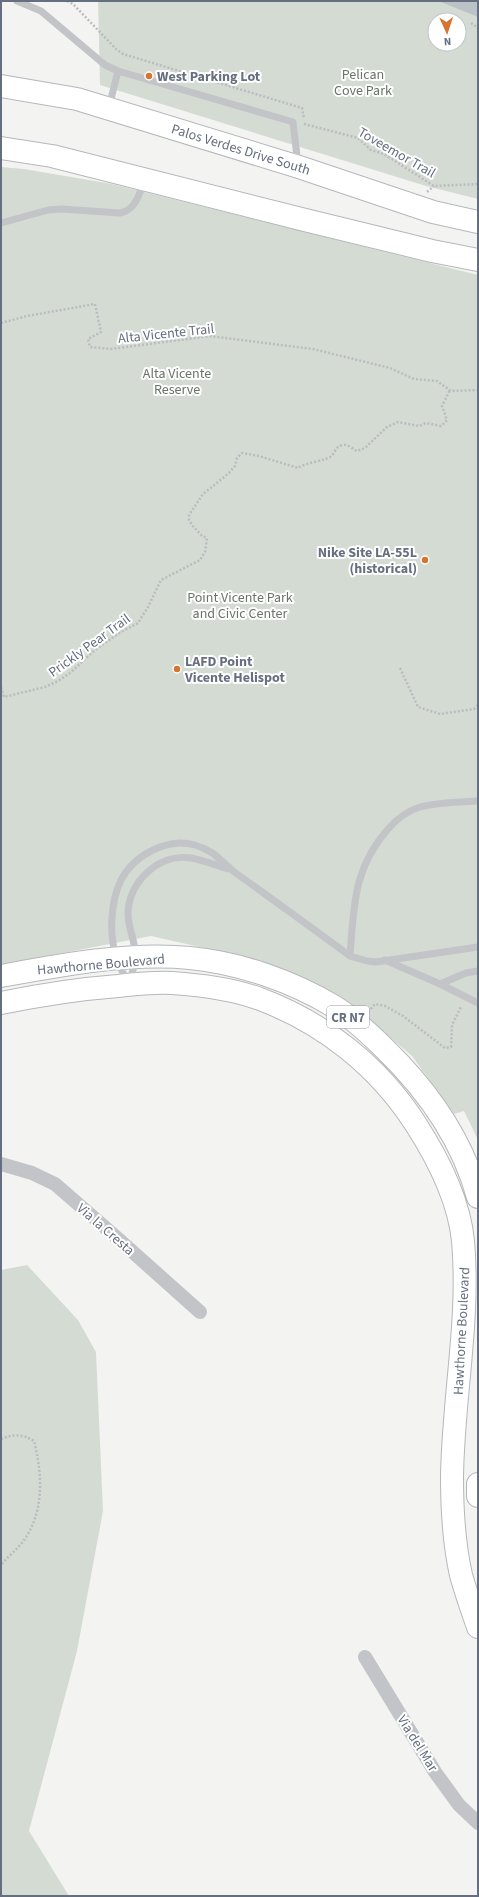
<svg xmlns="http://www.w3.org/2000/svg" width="479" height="1897" viewBox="0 0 479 1897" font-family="'Source Sans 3',sans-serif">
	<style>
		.green { fill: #d4dbd2; fill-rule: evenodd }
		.water { fill: #bbc3c8 }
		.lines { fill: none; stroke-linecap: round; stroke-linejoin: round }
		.primary-casing { stroke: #b5b7bb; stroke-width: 24 }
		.path { stroke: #bbbcbf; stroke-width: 2.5; stroke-dasharray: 2 2; stroke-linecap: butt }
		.lane { stroke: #c2c4c8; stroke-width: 7 }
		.street { stroke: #c2c4c8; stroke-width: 14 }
		.primary { stroke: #fff; stroke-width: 22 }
		.poi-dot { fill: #d57530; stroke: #fff; stroke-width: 1.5 }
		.labels { text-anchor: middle; stroke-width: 4; stroke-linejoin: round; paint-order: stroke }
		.shield { fill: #fff; stroke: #939aa5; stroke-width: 1 }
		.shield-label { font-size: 13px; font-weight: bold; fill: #656f7f }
		.park-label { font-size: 14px; fill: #647764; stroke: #fff }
		.poi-label { font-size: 14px; font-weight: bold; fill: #656f7f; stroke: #fff; text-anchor: start }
		.street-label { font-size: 14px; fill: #656f7f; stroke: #fff }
	</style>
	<rect width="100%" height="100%" fill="#f3f4f1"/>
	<!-- green -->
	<path class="green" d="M98,1H478V199L426,186L100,85ZM435,20H459V44H435Z
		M1,167L24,169L112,184L478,275V1140L464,1111L454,1114L412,1056L365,1016L244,957L151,936L1,965Z
		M27,1265L78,1320L96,1352L103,1511L77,1651L29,1831L69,1896H1V1270Z"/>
	<!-- water -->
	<path class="water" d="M438,1H478V18L476,16Z"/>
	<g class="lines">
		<defs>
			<path id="primary" d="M1,86L77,99L299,167L433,212L478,222
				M1,148L52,156L305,220L432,251L478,260
				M1,976C61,965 129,952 190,958C240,963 292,981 335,1007C354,1019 371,1035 386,1050C428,1091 462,1139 478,1197
				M1,1003C40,995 79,989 118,986C136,984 155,982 172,983C201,985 233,989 260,999C324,1023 378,1066 415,1123C437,1157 459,1199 463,1241C470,1320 453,1398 452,1477C452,1509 454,1544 461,1575C466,1593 472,1610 478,1627
				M478,1484V1496"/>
		</defs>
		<!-- primary casing -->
		<use href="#primary" class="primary-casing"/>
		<!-- path -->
		<path class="path" d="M67,1L73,4L117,50L123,54L302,108L304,119
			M471,23L478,28
			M304,124L358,138L371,150L384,154L434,186L478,184
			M427,192L434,186
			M1,323L27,316L95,304L101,332L88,339L90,347L111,349L210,336L313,349L390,368L414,379L437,381L451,391L478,390
			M400,668L418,707L440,714L474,709L478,705
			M1,687L4,697L45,687L58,681L70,673L96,649L121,632L138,623L148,607L161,580L200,560L205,552L207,538L202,536L192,525L189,520V515L203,494L229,473L235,466L237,458L242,453L259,456L298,468C307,462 324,461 330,457C335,454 335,446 343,445C348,444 353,449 357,451L365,448L387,427L398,422L419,426L426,423L441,426L447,420L442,406L450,390
			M368,1012L375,1004L385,1006L403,1016L445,1048L451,1047L452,1025L461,1007
			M1,1439C13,1434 24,1434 34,1441C42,1472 45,1511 24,1540C18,1549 8,1556 1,1565"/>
		<!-- lane -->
		<path class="lane" d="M17,1L41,11L105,65L118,71L109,107
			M118,71L293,122L298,165
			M1,223L48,210L62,209L120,213C136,210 138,195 145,181
			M350,956C354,906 353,869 388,829C397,819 406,811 420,807C439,802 459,802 478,801
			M385,960L440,984L466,973L478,971
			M128,982C124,975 120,968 117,960C109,936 110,903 121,880C134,855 168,837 195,845C216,851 221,862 237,874C275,901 312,928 350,956L367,961L376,962L478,947
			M129,983C131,975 135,967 135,959C137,944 128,929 128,914C128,882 159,853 191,858C204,860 217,866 229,869
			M440,984L478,1003"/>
		<!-- street -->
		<path class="street" d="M1,1164L32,1173L55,1184L116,1237L200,1312
			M365,1657L435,1772L459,1805L478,1823"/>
		<!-- primary -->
		<use href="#primary" class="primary"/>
	</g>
	<!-- markers -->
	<g class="poi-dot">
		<circle cx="149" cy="76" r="4"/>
		<circle cx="425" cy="560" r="4"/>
		<circle cx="177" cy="669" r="4"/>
	</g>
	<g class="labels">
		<!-- shield labels -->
		<rect class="shield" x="327" y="1006" width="42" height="22" rx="3"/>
		<g class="shield-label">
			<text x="348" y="1022">CR N7</text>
		</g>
		<!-- park labels -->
		<g class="park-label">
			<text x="363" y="79">Pelican<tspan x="363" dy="16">Cove Park</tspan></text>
			<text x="177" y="378">Alta Vicente<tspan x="177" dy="16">Reserve</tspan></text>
			<text x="240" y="602">Point Vicente Park<tspan x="240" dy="16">and Civic Center</tspan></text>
		</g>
		<!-- poi labels -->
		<g class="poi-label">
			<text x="157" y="81">West Parking Lot</text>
			<text x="417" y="557" text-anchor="end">Nike Site LA-55L<tspan x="417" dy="16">(historical)</tspan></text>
			<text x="185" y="666">LAFD Point<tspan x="185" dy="16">Vicente Helispot</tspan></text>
		</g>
		<!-- street labels -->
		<g class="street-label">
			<text transform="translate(241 149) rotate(17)" y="5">Palos Verdes Drive South</text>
			<text transform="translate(397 152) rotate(30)" y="5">Toveemor Trail</text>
			<text transform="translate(166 333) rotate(-6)" y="5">Alta Vicente Trail</text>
			<text transform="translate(89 645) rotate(-36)" y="5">Prickly Pear Trail</text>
			<text transform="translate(101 964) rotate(-5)" y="5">Hawthorne Boulevard</text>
			<text transform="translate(106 1229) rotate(41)" y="5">Via la Cresta</text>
			<text transform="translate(461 1331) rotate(-87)" y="5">Hawthorne Boulevard</text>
			<text transform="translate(418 1743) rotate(58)" y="5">Via del Mar</text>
		</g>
	</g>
	<!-- border -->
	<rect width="479" height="1897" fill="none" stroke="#656f7f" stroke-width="4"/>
	<!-- north arrow -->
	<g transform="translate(447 32) rotate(177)"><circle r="19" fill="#ffffff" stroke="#c1c5cc"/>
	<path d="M0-3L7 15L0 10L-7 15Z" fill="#d57530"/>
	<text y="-6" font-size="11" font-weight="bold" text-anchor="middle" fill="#656f7f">N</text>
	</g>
</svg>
